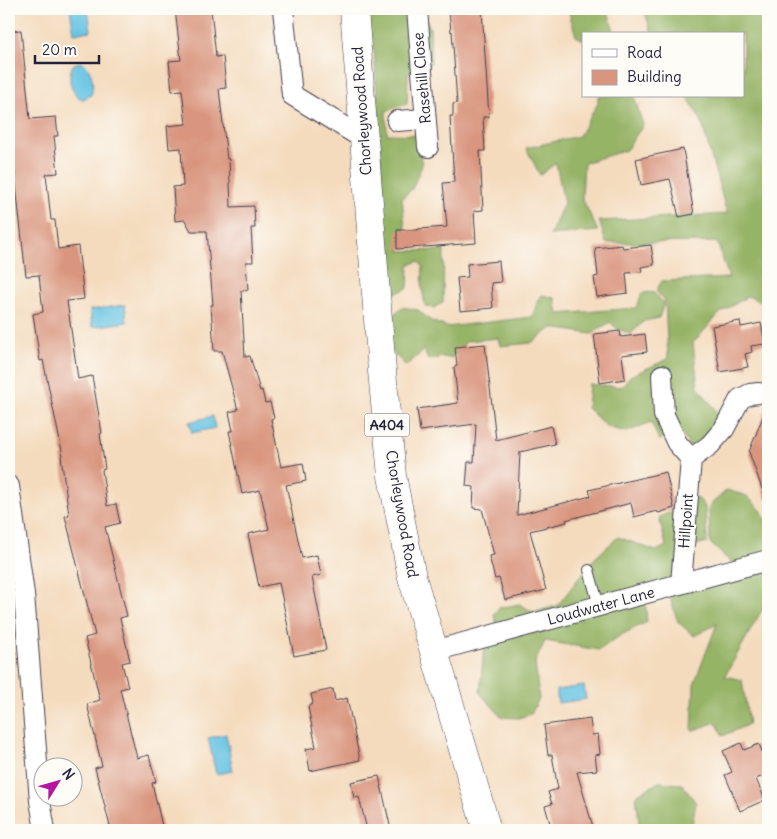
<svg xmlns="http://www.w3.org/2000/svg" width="777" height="839" viewBox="0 0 777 839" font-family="Delius,sans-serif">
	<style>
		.forest { fill: #96b466; stroke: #5c6b50 }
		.water { fill: #63c2e2; stroke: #42728e }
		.building { fill: #d9957e }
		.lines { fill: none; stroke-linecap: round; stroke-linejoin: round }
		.service-casing { stroke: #423e4f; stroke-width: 12 }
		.minor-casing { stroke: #423e4f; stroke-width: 22 }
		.primary-casing { stroke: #423e4f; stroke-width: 29 }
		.service { stroke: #fff; stroke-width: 10 }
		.minor { stroke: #fff; stroke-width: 20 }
		.primary { stroke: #fff; stroke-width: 28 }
		.labels { text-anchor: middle; stroke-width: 4.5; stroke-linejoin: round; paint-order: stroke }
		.shield { fill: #fdfcf7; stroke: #646373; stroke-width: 1 }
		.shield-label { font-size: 14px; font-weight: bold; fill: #22223b }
		.street-label { font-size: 15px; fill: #22223b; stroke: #fdfcf7 }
	</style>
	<rect width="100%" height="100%" fill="#fdfcf7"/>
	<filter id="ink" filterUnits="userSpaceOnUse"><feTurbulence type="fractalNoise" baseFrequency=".02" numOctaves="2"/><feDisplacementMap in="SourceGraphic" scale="10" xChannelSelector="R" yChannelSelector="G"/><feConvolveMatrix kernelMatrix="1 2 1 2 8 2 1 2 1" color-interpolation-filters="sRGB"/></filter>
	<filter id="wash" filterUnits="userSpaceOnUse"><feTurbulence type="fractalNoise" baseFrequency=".0096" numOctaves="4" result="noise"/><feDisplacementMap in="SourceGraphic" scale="20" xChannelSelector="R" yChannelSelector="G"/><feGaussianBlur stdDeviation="1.12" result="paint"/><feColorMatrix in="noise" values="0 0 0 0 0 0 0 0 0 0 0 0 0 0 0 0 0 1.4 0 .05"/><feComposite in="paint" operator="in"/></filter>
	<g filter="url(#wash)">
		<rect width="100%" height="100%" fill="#f4dbbe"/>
		<!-- forest -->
		<path class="forest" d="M361,9H422L430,28L431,63L424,70L408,74L407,104L386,111L387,134L416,135L422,165L412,189L402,198L405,227L400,251L444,250L443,302L434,308L425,306L422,287L423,267L419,261L409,265L408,288L399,292L391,293L382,284L379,260L385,231L374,49L363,28Z
			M568,9H607L615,34H583V40L576,36Z
			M644,9H768V305L748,296L720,313L693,343L698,387L724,421L707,444L689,446L680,431L659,440L651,422L627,432L607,427L587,408L589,384L621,387L630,376L668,359L665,301L656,291L662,281L729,278L717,242L606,243L599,221L727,214L701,120L687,96H743V34H652Z
			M598,96H634L643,125L626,150L584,163L582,198L598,231L550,235L564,203L556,163L540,175L526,148L579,136L598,103Z
			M653,292L664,303L659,318L644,321L631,334L617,329L610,322L592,334L552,328L531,343L500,346L498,338L467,341L451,358L443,357L428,360L424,350L406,366L387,347L393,315L402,307L418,310L431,321L447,327L532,317L538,300L542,295L555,298L558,314L636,308L642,293Z
			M727,490L747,496L761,510L768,526V556L734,565L710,543L709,506Z
			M676,497L698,498L705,507L707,543L691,545L671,581L645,599L647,622L621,635L599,650L545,641L535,662L539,699L531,714L518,718L502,717L480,693L484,646L498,629L494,614L499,608L519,604L533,612L557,606L594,559L618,537L656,551L666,546L659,517L671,512Z
			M768,559V599L725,676L742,680L749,724L723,736L716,722L692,731L694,684L717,624L694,636L678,622L671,601L674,579Z
			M659,782L682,784L696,803L691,830H642L639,823L636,795Z"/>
		<!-- water -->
		<path class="water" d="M70,9H88L91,31L74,33Z
			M80,62C92,66 95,84 91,95L83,99C70,96 66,74 74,64Z
			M125,305L127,322L92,327L90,310Z
			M213,416L215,428L192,433L189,422Z
			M584,686L586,699L558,703L556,690Z
			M226,734L233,771L216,774L208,738Z"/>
		<g id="blocks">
			<!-- building -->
			<path class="building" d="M175,9H211L216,57L223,56L226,88L219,89L227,159H229L231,207L254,206L255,228H251L253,262H246L248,290L241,291L245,357L250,356L260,391L262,390L265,403L270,402L274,418L271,419L281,467L303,463L306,481L286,485L302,558L317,555L321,575L312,577L326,650L294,656L279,583L259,587L248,534L269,529L260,490L242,494L229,431H233L229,412L238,410L222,351H214L211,305H213L207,231H191L185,220L175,221L173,187L183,186L181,148L169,149L167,126L186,124L182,90L172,91L169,61L181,60Z
				M449,9H482L489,117H483L485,151H480L483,210L474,211L476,243L397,249V230H418V229L447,227L443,183L454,182L450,116H453V104L457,103L452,31L451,32Z
				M21,30L30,119L56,117L58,136H54L58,173L46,174L51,220H55L58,249L78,246L84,299L67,301L78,379L92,376L102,433L100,434L105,469L102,470L107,506L116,504L120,523L105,527L127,616L120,618L130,661L122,663L128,687L120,689L137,758L149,755L156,782L152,783L163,830H111L95,768L102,766L87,704L100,700L85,638L95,635L65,516L69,515L61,456H63L43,360L40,361L33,314L43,312L39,275L26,276L15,177L9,111V31Z
				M683,149L694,214L679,217L670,179L641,185L636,159Z
				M622,245L623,248L651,245L654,265L641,267L642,272L626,273L628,293L597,297L594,277L598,276L595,248Z
				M499,261L501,282L491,283L493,308L460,311L457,278L468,277L467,264Z
				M740,321L741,327L761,323L765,344L751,346L752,352L745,354L748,367L720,372L712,326Z
				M620,331L621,337L645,334L647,352L622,355L625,379L600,383L594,334Z
				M485,344L496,440L551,426L555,444L520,452L517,515L591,496L589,490L666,472L674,508L658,513L657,511L634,517L631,503L566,520L567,522L530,531L546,590L505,600L499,578L495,579L489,556L494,555L482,509L473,508L474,487L466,486L468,462H474L476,424L420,431L417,409L458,403L454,367L457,366L455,347Z
				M767,406L768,407V499L766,500L749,452Z
				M333,689L335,701L347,698L360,760L310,771L306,749L316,747L308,707L313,703L311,694Z
				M590,719L592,735L598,734L600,754L595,755L597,770L577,772L594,830H552L545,806L552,804L548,792L558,789L552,755H548L544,725Z
				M741,743L744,750L759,744L768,766V774L756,779L765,800L740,811L725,775L732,772L723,751Z
				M379,776L391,830H367L359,797L354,798L351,782Z"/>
		</g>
	</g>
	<g filter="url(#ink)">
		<use href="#blocks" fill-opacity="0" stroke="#423e4f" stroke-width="1"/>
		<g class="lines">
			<defs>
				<path id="service" d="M589,570L599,606"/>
				<path id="minor" d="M283,9L292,95L364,139
					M417,9L428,147
					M397,121L425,119
					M662,375L664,415L677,443L691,459
					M9,486L24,594L40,801L45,830
					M681,584L691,459L710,445L724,429L740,399L750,394L759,393
					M434,651L768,560"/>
				<path id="primary" d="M354,9L382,371L392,476L412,577L487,830"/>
			</defs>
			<!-- service casing -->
			<use href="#service" class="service-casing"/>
			<!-- minor casing -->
			<use href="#minor" class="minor-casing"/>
			<!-- primary casing -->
			<use href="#primary" class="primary-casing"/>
			<!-- service -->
			<use href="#service" class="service"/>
			<!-- minor -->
			<use href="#minor" class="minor"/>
			<!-- primary -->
			<use href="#primary" class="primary"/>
		</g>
	</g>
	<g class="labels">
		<!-- shield labels -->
		<rect class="shield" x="364.5" y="413.5" width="45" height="23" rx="4"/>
		<g class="shield-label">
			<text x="387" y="430">A404</text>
		</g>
		<!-- street labels -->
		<g class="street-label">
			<text transform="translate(422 78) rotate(-95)" y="5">Rasehill Close</text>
			<text transform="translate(362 111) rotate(-94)" y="5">Chorleywood Road</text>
			<text transform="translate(402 514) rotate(80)" y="5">Chorleywood Road</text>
			<text transform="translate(686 521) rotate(-86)" y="5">Hillpoint</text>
			<text transform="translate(601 606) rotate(-15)" y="5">Loudwater Lane</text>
		</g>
	</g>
	<!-- margin -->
	<rect width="777" height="839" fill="none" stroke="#fdfcf7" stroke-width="30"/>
	<!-- legend -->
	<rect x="582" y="32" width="162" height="65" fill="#fdfcf7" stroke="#a5a5ac"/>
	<rect x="592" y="49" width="25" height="8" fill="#ffffff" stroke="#a5a5ac"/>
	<text x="627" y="58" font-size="15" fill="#22223b">Road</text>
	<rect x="592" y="70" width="25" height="15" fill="#d9957e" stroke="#a5a5ac"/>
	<text x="627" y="82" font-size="15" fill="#22223b">Building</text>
	<!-- north arrow -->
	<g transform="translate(58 782) rotate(53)"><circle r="24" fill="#fdfcf7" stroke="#a5a5ac"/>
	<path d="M0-4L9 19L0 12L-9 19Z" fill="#b5179e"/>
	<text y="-8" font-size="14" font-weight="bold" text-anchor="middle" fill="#22223b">N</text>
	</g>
	<!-- scale -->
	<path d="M35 55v8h64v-8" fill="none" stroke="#22223b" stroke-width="2.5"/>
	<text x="42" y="55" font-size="15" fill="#22223b" stroke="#fdfcf7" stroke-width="4" paint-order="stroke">20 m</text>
</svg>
